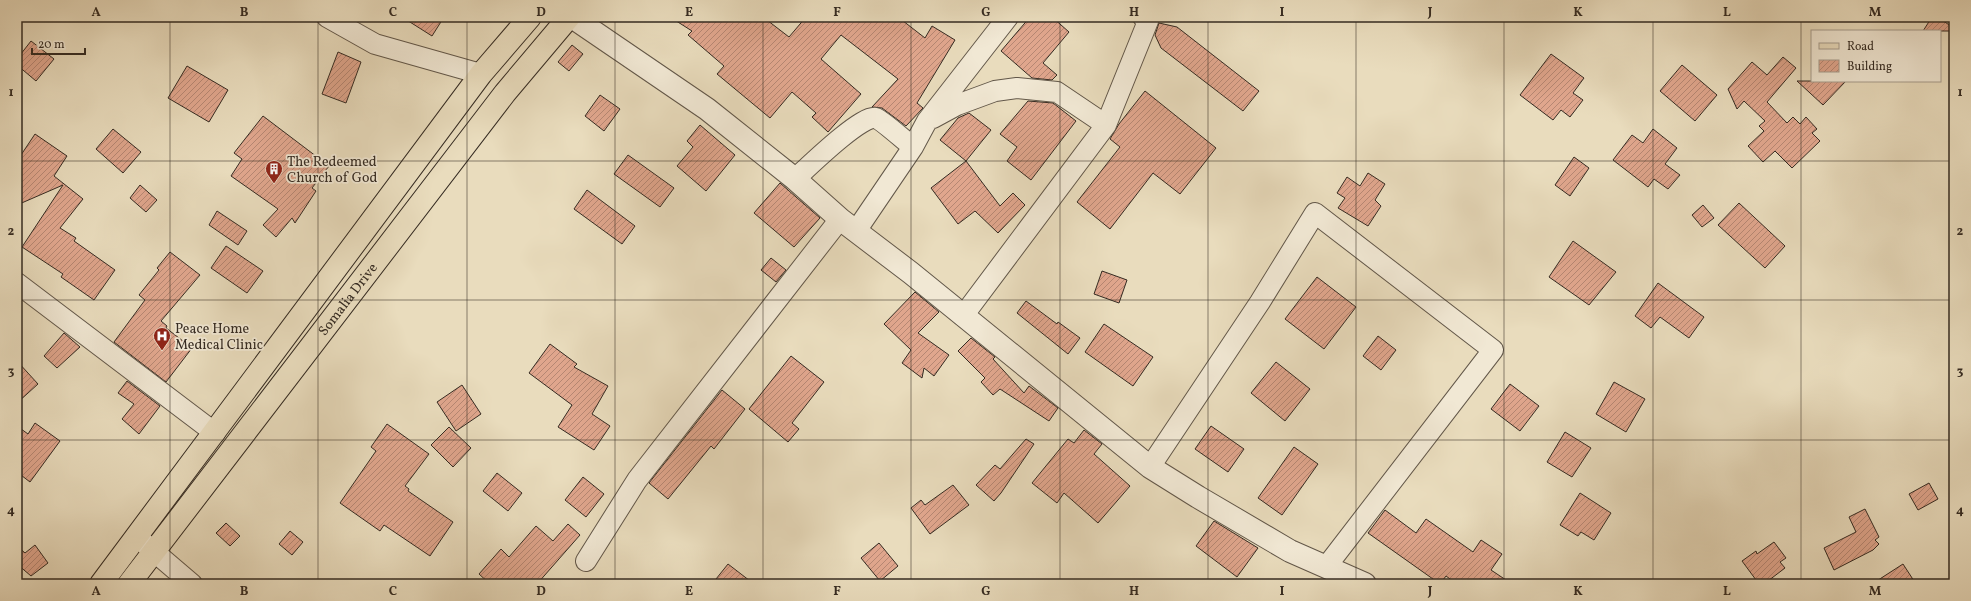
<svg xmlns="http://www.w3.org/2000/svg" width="1971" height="601" viewBox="0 0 1971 601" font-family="Vollkorn,serif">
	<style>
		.building { fill: url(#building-hatch); stroke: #352b22 }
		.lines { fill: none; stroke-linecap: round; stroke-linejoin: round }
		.minor-casing { stroke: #625749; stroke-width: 22 }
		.tertiary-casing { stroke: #625749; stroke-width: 24 }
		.primary-casing { stroke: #352b22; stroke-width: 24 }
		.minor { stroke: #f1e8d4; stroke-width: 20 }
		.tertiary { stroke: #f1e8d4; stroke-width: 22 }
		.primary { stroke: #e9dcbd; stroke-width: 22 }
		.grid { fill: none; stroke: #352b22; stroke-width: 1; stroke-opacity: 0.55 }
		.labels { text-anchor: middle; stroke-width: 3.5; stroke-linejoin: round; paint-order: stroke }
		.poi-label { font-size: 14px; fill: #352b22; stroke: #f1e8d4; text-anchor: start }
		.street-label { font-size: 14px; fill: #352b22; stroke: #f1e8d4 }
		.neatline { fill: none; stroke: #352b22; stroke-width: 1.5 }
		.grid-label { font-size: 13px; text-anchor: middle; font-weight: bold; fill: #352b22 }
	</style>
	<defs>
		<pattern id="building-hatch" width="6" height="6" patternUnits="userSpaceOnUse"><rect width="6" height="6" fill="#e0a68d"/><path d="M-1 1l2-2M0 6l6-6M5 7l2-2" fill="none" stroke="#b68773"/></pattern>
	</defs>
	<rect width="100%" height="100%" fill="#e9dcbd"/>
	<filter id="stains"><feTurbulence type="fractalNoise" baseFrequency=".005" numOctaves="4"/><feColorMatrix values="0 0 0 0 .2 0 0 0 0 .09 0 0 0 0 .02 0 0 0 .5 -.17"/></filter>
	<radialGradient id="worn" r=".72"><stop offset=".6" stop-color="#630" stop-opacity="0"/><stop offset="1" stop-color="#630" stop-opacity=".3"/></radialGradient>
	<!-- building -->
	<path class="building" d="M402,17H444L432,36Z
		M670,17H763L789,37L806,17H898L925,38L932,26L955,40L917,103L923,108L906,126L882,108L872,107L898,79L841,35L821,59L861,94L828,132L812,117L816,113L792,92L770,118L717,74L724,66L688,35L692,31Z
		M1030,17H1052L1069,32L1043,63L1057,75L1052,80L1032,78L1001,51Z
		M1932,17H1937L1954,28V31H1923Z
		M1159,23L1177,27L1259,91L1243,111L1161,48L1155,35Z
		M31,41L54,59L36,81L17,65V59Z
		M572,45L583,54L569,71L558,62Z
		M338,52L361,62L346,103L322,94Z
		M1551,54L1584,78L1573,93L1583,100L1570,117L1561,110L1553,120L1520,95Z
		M1783,57L1796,68L1767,102L1787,123L1793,117L1800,124L1806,117L1817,129L1812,133L1820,141L1792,168L1775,151L1763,162L1748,146L1764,131L1759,126L1765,121L1744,101L1737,109L1728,89L1752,62L1767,75Z
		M1682,65L1717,95L1695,121L1660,91Z
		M187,66L228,90L209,122L168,98Z
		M1797,81H1846L1823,105Z
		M1145,91L1216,148L1180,194L1153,173L1110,229L1077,202L1120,147L1110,139L1119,124Z
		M600,95L620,109L604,131L585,116Z
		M1028,101L1053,103L1076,121L1031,180L1007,161L1017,147L1000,134Z
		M969,113L991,130L966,161L940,140L958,118Z
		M263,116L329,166L312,188L316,191L295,223L292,218L276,237L263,225L278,209L231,176L242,159L234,153Z
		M700,125L735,155L706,191L677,166L693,147L687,141Z
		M113,129L141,152L123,173L96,149Z
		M1653,129L1677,148L1665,164L1680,175L1668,189L1654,179L1648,187L1613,160L1632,135L1643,143Z
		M35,134L67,156L54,176L83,199L60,228L76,238L74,241L115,270L94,300L61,277L63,274L22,247L63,185L17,205V161Z
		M628,155L674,188L660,207L614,174Z
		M1574,157L1589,168L1570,196L1555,185Z
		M966,161L1000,206L1013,193L1025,205L998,233L975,211L958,224L931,188Z
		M1368,173L1385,184L1375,200L1381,206L1368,226L1338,208L1345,198L1337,193L1347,177L1360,186Z
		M780,183L820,218L794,247L754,213Z
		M140,185L157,200L146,212L130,198Z
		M587,190L635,226L622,244L574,209Z
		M1739,203L1785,246L1765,268L1718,225Z
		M1703,205L1714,218L1702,227L1692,215Z
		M217,211L247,231L238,245L209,225Z
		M1573,241L1616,272L1589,305L1549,277Z
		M226,246L263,271L247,293L211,268Z
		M170,252L200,275L161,321L167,326L166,328L192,348L166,382L114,342L145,300L139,295L159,270L157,268Z
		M771,258L786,270L776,282L761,270Z
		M1102,271L1127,280L1119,303L1094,294Z
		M1317,277L1356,307L1324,349L1285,319Z
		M1658,283L1704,317L1689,338L1660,317L1651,328L1635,316Z
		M915,292L939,312L918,333L949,355L934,376L924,368L922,378L902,363L911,350L884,324Z
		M1026,301L1057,324L1058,322L1080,338L1068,354L1017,313Z
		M1104,324L1153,357L1133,386L1085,352Z
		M64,333L80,347L57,368L44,356Z
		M1378,336L1396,350L1381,370L1363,356Z
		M971,338L995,357L993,359L1024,393L1029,386L1058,408L1049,421L1000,389L993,395L981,382L985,378L958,351Z
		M550,344L577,364L574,367L608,386L592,414L610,426L594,450L558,427L572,405L529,373Z
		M791,356L824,382L792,423L799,429L788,442L749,409Z
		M17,361L38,384L17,403Z
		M1276,362L1310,389L1285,421L1251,393Z
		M127,381L160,406L139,434L122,419L134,404L118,393Z
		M1614,382L1645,399L1626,432L1596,414Z
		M1510,384L1539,406L1520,431L1491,409Z
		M462,385L481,414L456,431L437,402Z
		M722,390L745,409L714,449L711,446L668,499L649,483Z
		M35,423L60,441L30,482L17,472V426L28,434Z
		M387,424L429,454L405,486L409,489L408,491L453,522L430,556L384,525L380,531L340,503L376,451L371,447Z
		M1211,426L1244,449L1228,472L1195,449Z
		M449,427L471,448L453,467L431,445Z
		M1084,430L1102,444L1094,454L1130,486L1098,523L1064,493L1057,503L1032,483L1068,439L1074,443Z
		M1565,432L1591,448L1572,477L1547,462Z
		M1026,439L1034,444L1001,493L994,501L976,485L995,465L1000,469Z
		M1294,447L1318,464L1282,515L1258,498Z
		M497,473L522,493L508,511L483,491Z
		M583,477L604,494L586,517L565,500Z
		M1929,483L1938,499L1918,510L1909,494Z
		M953,485L969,505L930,534L911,508L921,500L925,505Z
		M1580,493L1611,513L1594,540L1581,532L1578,536L1560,525Z
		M1865,509L1879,537L1875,540L1879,544L1873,550L1834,570L1824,548L1856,532L1849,517Z
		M1385,510L1416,533L1426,519L1473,552L1481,540L1502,554L1491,570L1512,584H1457L1446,576L1440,584L1368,533Z
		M1214,521L1258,548L1237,577L1196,546Z
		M226,523L240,536L230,546L216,533Z
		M568,524L580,535L537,584H490L479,574L501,549L509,557L536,526L553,541Z
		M290,531L303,542L292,555L279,544Z
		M1774,542L1786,558L1780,562L1785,568L1764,584H1759L1742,561L1756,551L1757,554Z
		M879,543L898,566L880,581L861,558Z
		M35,545L48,563L31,576L17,564V546L25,553Z
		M728,564L754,584H712Z
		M1903,564L1916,584H1872Z"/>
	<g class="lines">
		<defs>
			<path id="minor" d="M327,17L375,44L481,74
				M933,118L957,105L995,91L1017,88L1057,92L1106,125
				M795,179C807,168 862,114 876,118C883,121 905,141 913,147
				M856,231L913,147L927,121L1008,17
				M17,283L215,433
				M963,316L1106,125L1148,21L1143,17
				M1150,467L1260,302L1315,213L1493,350L1326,567
				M137,537L192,584
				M586,561L637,480L840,219"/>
			<path id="tertiary" d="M572,17L707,109L795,179L840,219L911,273L1150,467L1198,497L1290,551L1365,584"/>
			<g id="primary">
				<path d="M101,584L481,74L530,17"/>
				<path id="s1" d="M129,584L505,93L569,17"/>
			</g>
		</defs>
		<!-- minor casing -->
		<use href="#minor" class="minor-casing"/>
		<!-- tertiary casing -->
		<use href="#tertiary" class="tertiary-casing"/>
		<!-- primary casing -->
		<use href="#primary" class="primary-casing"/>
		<!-- minor -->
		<use href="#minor" class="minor"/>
		<!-- tertiary -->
		<use href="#tertiary" class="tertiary"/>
		<!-- primary -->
		<use href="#primary" class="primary"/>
	</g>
	<!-- grid -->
	<path class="grid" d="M170,17V584M318,17V584M467,17V584M615,17V584M763,17V584M911,17V584M1060,17V584M1208,17V584M1356,17V584M1504,17V584M1653,17V584M1801,17V584M17,161H1954M17,300H1954M17,440H1954"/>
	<!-- icons -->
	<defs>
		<symbol id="building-pin" viewBox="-11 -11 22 30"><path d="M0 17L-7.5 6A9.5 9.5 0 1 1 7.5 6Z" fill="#8f2418" stroke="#f1e8d4"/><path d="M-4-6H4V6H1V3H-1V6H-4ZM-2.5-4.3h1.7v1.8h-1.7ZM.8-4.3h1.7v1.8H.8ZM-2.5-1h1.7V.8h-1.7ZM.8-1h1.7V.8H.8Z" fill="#fff"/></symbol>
		<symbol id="hospital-pin" viewBox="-11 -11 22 30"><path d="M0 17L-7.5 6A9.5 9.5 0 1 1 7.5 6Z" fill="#8f2418" stroke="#f1e8d4"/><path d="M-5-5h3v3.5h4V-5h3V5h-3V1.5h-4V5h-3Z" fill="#fff"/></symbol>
	</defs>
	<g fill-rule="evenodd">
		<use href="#building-pin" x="264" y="159" width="20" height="27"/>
		<use href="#hospital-pin" x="152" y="326" width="20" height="27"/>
	</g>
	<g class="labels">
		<!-- poi labels -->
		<g class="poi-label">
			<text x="287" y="166">The Redeemed<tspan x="287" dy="16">Church of God</tspan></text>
			<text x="175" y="333">Peace Home<tspan x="175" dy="16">Medical Clinic</tspan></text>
		</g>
		<!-- street labels -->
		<g class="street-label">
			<text dy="5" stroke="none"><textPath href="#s1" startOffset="359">Somalia Drive</textPath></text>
		</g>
	</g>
	<!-- margin -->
	<rect width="1971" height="601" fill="none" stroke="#e9dcbd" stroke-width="44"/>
	<!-- legend -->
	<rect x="1811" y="30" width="130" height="52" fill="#f1e8d4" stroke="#a69c8d"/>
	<rect x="1819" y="43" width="20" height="6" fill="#e9dcbd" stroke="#a69c8d"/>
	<text x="1847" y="50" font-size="12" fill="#352b22">Road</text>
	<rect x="1819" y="60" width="20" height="12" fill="url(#building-hatch)" stroke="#a69c8d"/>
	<text x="1847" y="70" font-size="12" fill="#352b22">Building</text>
	<!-- scale -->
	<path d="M32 48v6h53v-6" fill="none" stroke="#352b22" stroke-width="2"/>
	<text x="38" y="48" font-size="12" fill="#352b22" stroke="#f1e8d4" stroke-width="3" paint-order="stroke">20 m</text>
	<rect x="22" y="22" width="1927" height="557" class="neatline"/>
	<g class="grid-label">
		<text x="96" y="16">A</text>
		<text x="244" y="16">B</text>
		<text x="393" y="16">C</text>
		<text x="541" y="16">D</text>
		<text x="689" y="16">E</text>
		<text x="837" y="16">F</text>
		<text x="986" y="16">G</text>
		<text x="1134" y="16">H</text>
		<text x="1282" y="16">I</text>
		<text x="1430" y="16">J</text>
		<text x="1578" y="16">K</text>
		<text x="1727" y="16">L</text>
		<text x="1875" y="16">M</text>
		<text x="11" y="96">1</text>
		<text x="1960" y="96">1</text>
		<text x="11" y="235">2</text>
		<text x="1960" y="235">2</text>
		<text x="11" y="375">3</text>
		<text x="1960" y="375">3</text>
		<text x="11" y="514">4</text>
		<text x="1960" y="514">4</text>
		<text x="96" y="595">A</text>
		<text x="244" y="595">B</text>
		<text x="393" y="595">C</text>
		<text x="541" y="595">D</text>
		<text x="689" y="595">E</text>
		<text x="837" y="595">F</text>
		<text x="986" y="595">G</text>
		<text x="1134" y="595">H</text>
		<text x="1282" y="595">I</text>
		<text x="1430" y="595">J</text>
		<text x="1578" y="595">K</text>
		<text x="1727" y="595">L</text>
		<text x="1875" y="595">M</text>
	</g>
	<rect width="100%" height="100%" filter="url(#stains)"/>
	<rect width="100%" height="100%" fill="url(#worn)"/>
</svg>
